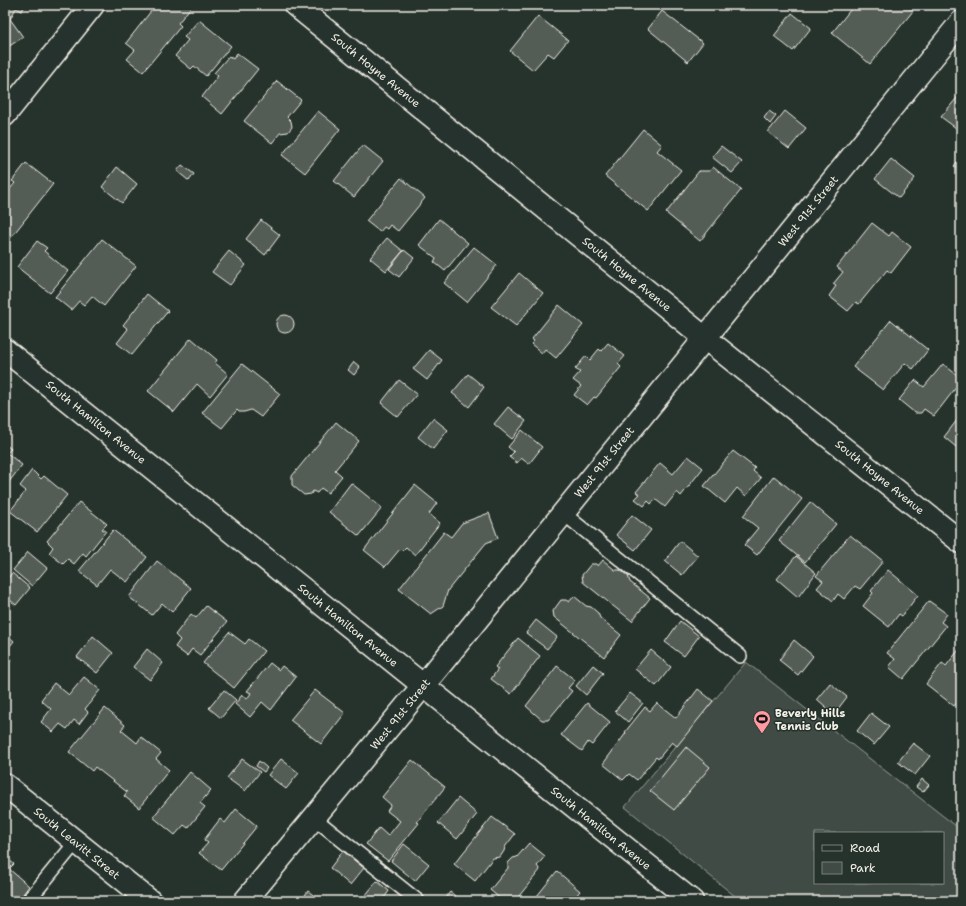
<svg xmlns="http://www.w3.org/2000/svg" width="966" height="906" viewBox="0 0 966 906" font-family="'Shantell Sans',sans-serif">
	<style>
		.green { fill: #414b45; stroke: #9a9e96; fill-rule: evenodd }
		.building { fill: #525c55; stroke: #f4f1e8 }
		.lines { fill: none; stroke-linecap: round; stroke-linejoin: round }
		.lane-casing { stroke: #f4f1e8; stroke-width: 16 }
		.street-casing { stroke: #f4f1e8; stroke-width: 25 }
		.lane { stroke: #26332d; stroke-width: 13 }
		.street { stroke: #26332d; stroke-width: 22 }
		.labels { text-anchor: middle; stroke-width: 3; stroke-linejoin: round; paint-order: stroke }
		.street-label { font-size: 11px; fill: #f4f1e8; stroke: #26332d }
		.poi-label { font-size: 11px; font-weight: bold; fill: #f4f1e8; stroke: #26332d; text-anchor: start }
	</style>
	<rect width="100%" height="100%" fill="#26332d"/>
	<filter id="ink" filterUnits="userSpaceOnUse"><feTurbulence type="fractalNoise" baseFrequency=".025" numOctaves="2"/><feDisplacementMap in="SourceGraphic" scale="8" xChannelSelector="R" yChannelSelector="G"/><feConvolveMatrix kernelMatrix="1 2 1 2 8 2 1 2 1" color-interpolation-filters="sRGB"/></filter>
	<g filter="url(#ink)">
		<!-- green -->
		<path class="green" d="M746,662L961,830V901H741L625,807ZM815,833H943V883H815Z"/>
		<!-- building -->
		<path class="building" d="M5,5H25L22,11L16,8L10,19L23,37L5,49Z
			M162,5H188L191,7L178,23L181,26L143,72L127,59L135,50L126,43L155,6L158,9Z
			M854,5H906L913,11L870,64L832,33Z
			M662,11L703,43L688,62L648,29Z
			M792,13L811,28L793,51L774,36Z
			M538,16L568,40L554,57L548,53L533,70L510,51Z
			M199,20L231,46L206,76L194,66L191,69L175,56L188,40L184,37Z
			M237,53L258,69L222,114L202,97L218,76L214,73L229,56L233,59Z
			M277,81L301,100L287,117L291,121L292,127L288,132L280,133L272,143L244,121Z
			M961,93V121L956,128L941,117Z
			M318,111L340,129L305,173L282,155Z
			M769,111L776,116L770,124L764,118Z
			M785,111L806,128L789,149L768,132Z
			M643,129L662,145L657,151L681,170L648,211L605,176Z
			M363,145L383,161L354,197L334,181Z
			M721,146L742,162L732,173L712,157Z
			M961,157V172L954,166Z
			M891,159L915,178L899,198L875,179Z
			M26,163L53,184L5,245V195L15,183L12,181Z
			M182,165L194,174L189,181L177,171Z
			M117,167L137,184L122,203L102,187Z
			M713,167L741,190L700,241L666,213L699,171H710Z
			M401,178L425,198L398,231L390,225L387,229L384,227L380,232L366,221Z
			M439,219L468,243L445,271L434,262L436,258L419,245Z
			M261,220L280,235L265,255L246,239Z
			M872,223L889,236L892,232L911,247L891,273L887,270L859,304L856,302L848,311L829,296L836,286L833,284L843,272L837,267Z
			M387,238L403,251L386,271L370,258Z
			M102,239L136,266L104,306L92,296L84,305L79,301L71,310L55,297Z
			M37,241L47,248L44,251L68,271L50,293L17,267Z
			M474,247L497,265L467,302L444,283Z
			M404,250L414,258L399,277L389,269Z
			M229,251L246,265L230,285L212,272Z
			M519,273L543,293L516,326L491,307Z
			M147,294L168,311L132,355L117,343L128,329L123,325Z
			M559,305L583,325L556,358L545,349L542,353L531,344L534,341L532,339Z
			M276 324a9 9 0 1 1 18 0a9 9 0 1 1-18 0Z
			M891,320L928,350L913,369L905,363L883,390L853,367Z
			M191,338L217,360L215,363L228,374L210,396L197,384L174,412L148,391Z
			M608,343L625,356L618,364L621,367L596,398L594,397L587,405L574,395L581,386L573,380L580,372L575,369L586,356L590,360L599,349L601,351Z
			M429,350L442,360L427,380L413,369Z
			M354,362L360,367L354,375L348,370Z
			M242,364L280,394L261,417L251,410L244,412H239L237,410L222,428L202,413Z
			M943,364L961,378V381L934,416L924,409L921,413H915L899,400L915,380L924,387Z
			M468,374L484,387L469,407L452,393Z
			M399,380L417,394L398,417L381,403Z
			M508,407L526,421L512,439L494,424Z
			M961,415V451L944,437Z
			M433,418L448,430L433,449L418,437Z
			M336,422L359,441L335,470L342,476L328,493L321,488L317,493L313,491L311,494L304,495L292,485V476Z
			M522,430L542,447L529,464L521,458L517,463L509,457L514,452L508,447Z
			M5,444L11,449L7,453L22,465L5,487Z
			M733,451L755,468L753,471L761,478L746,496L737,488L725,503L704,486Z
			M688,456L703,468L681,496L677,492L665,507L655,499L651,504L648,501L644,506L635,499L640,494L636,492L660,463L673,474Z
			M32,470L41,479L44,476L67,495L37,532L10,511L26,491L20,486Z
			M774,476L802,499L757,555L744,545L758,528L743,516Z
			M351,483L382,508L359,536L329,512Z
			M415,485L437,503L429,514L440,523L415,555L406,547L402,551L400,549L385,567L364,550Z
			M79,502L107,524L102,529L106,531L86,556L83,553L74,564L68,559L63,564L49,553L53,547L47,541Z
			M810,502L836,524L805,562L779,541Z
			M489,513L498,538L486,543L448,590L443,606L431,614L399,589L444,532L451,537L462,523Z
			M632,515L651,530L635,550L616,535Z
			M113,530L147,557L127,582L110,569L97,585L79,571Z
			M850,535L883,561L860,589L855,586L844,599L838,594L833,601L817,588L823,581L816,576Z
			M680,541L698,556L682,575L665,561Z
			M28,552L47,568L32,586L13,570Z
			M796,556L816,573L798,597L777,579Z
			M603,560L615,570H620L628,576L630,582L650,598L632,621L583,582L582,575L591,564H596L598,566Z
			M157,561L191,588L172,612L162,603L152,615L129,597Z
			M888,570L918,595L902,616L899,614L889,627L863,606L873,593L871,591Z
			M12,573L30,588L16,605L5,596V582Z
			M574,596L586,606L591,607L598,613L600,618L621,635L604,657L554,617L553,611L561,600H566L569,602Z
			M929,601L947,614L941,622L946,626L903,679L889,667L895,659L887,653Z
			M206,606L227,622L200,655L192,649L187,656L175,647L180,640L175,635L191,614L196,618Z
			M536,620L557,637L547,649L526,633Z
			M680,621L699,636L684,656L665,642Z
			M229,632L245,644L249,639L264,651L234,688L203,663Z
			M5,633L14,641L5,652Z
			M93,636L113,653L97,673L77,657Z
			M518,638L540,656L511,694L491,679L498,669L495,667Z
			M794,640L813,656L798,675L779,660Z
			M961,647V698L954,706L926,684L942,663L946,666Z
			M147,649L163,663L150,680L133,667Z
			M651,650L671,667L656,686L635,669Z
			M5,653L12,659L5,667Z
			M270,663L279,670L282,666L296,677L271,710L262,702L250,717L235,704L242,695L247,699L251,693L247,691Z
			M593,665L603,673L586,695L576,686Z
			M557,666L575,680L568,688L572,691L548,720H542L526,706Z
			M84,677L100,690L85,709L88,712L79,724L74,720L67,729L60,724L53,732L41,722L51,709L41,700L54,683L69,695Z
			M830,683L847,697L834,714L817,699Z
			M698,689L713,701L677,746L672,742L658,759L656,757L637,780L629,774L623,780L603,764L626,733L625,732L645,707L650,711L657,703L676,718Z
			M224,690L236,700L221,718L209,708Z
			M315,690L345,713L321,744L290,720Z
			M630,693L643,703L628,722L615,711Z
			M587,703L610,722L592,745L588,742L582,751L561,735Z
			M105,708L125,725L121,730L137,743L141,737L161,753L156,759L169,770L139,808L124,796L127,792L95,767L92,771L69,752Z
			M871,713L889,727L874,745L857,731Z
			M913,743L930,756L915,775L898,762Z
			M686,747L710,767L674,810L650,791Z
			M242,759L260,772L245,791L227,778Z
			M281,759L299,773L286,789L268,775Z
			M412,760L445,787L417,822L419,823L388,861L366,844L379,828L388,836L400,821L387,811L391,805L382,797Z
			M259,761L267,768L264,772L256,766Z
			M190,772L211,790L200,803L205,807L188,828L184,825L175,835L153,817Z
			M922,779L929,785L923,792L916,787Z
			M458,798L477,814L457,839L438,823Z
			M236,809L257,826L221,870L199,853L208,843L204,840L220,819L225,823Z
			M492,817L515,834L505,847L504,851L500,857L493,858L475,881L454,864Z
			M529,843L545,856L537,866L540,870L515,901H503L490,890L508,868V863L513,858L517,857Z
			M404,844L429,864L415,881L391,861Z
			M343,851L364,868L350,885L330,868Z
			M5,857L14,864L9,869L29,886L18,901H5Z
			M557,871L580,891L572,901H533Z
			M377,881L389,891L382,901H361Z
			M308,891L321,901H301Z
			M450,892L462,901H443Z"/>
		<g class="lines">
			<defs>
				<path id="lane" d="M563,513L740,656
					M314,818L418,901
					M28,901L76,842"/>
				<path id="street" d="M295,5L705,338L961,542
					M5,115L93,5
					M5,350L692,901
					M5,785L150,901
					M245,901L441,664L961,22"/>
			</defs>
			<!-- lane casing -->
			<use href="#lane" class="lane-casing"/>
			<!-- street casing -->
			<use href="#street" class="street-casing"/>
			<!-- lane -->
			<use href="#lane" class="lane"/>
			<!-- street -->
			<use href="#street" class="street"/>
		</g>
	</g>
	<!-- icons -->
	<defs>
		<symbol id="stadium-pin" viewBox="-11 -11 22 30"><path d="M0 17L-7.5 6A9.5 9.5 0 1 1 7.5 6Z" fill="#ff9aa2" stroke="#26332d"/><path d="M0-5a6.5 5 0 1 0 0 10a6.5 5 0 1 0 0-10ZM-3.5-1.8h7v3.6h-7Z" fill="#111"/></symbol>
	</defs>
	<g fill-rule="evenodd">
		<use href="#stadium-pin" x="752" y="709" width="20" height="27"/>
	</g>
	<g class="labels">
		<!-- street labels -->
		<g class="street-label">
			<text transform="translate(376 70) rotate(39)" y="4">South Hoyne Avenue</text>
			<text transform="translate(808 211) rotate(-51)" y="4">West 91st Street</text>
			<text transform="translate(627 274) rotate(39)" y="4">South Hoyne Avenue</text>
			<text transform="translate(96 422) rotate(39)" y="4">South Hamilton Avenue</text>
			<text transform="translate(604 462) rotate(-51)" y="4">West 91st Street</text>
			<text transform="translate(880 477) rotate(39)" y="4">South Hoyne Avenue</text>
			<text transform="translate(348 625) rotate(39)" y="4">South Hamilton Avenue</text>
			<text transform="translate(400 714) rotate(-51)" y="4">West 91st Street</text>
			<text transform="translate(601 828) rotate(39)" y="4">South Hamilton Avenue</text>
			<text transform="translate(77 843) rotate(39)" y="4">South Leavitt Street</text>
		</g>
		<!-- poi labels -->
		<g class="poi-label">
			<text x="775" y="717">Beverly Hills<tspan x="775" dy="13">Tennis Club</tspan></text>
		</g>
	</g>
	<!-- margin -->
	<rect width="966" height="906" fill="none" stroke="#26332d" stroke-width="20"/>
	<rect x="10" y="10" width="946" height="886" fill="none" stroke="#f4f1e8" stroke-width="1.5" filter="url(#ink)"/>
	<!-- legend -->
	<rect x="814" y="832" width="130" height="52" fill="#26332d" stroke="#787f78"/>
	<rect x="822" y="845" width="20" height="6" fill="#26332d" stroke="#787f78"/>
	<text x="850" y="852" font-size="12" fill="#f4f1e8">Road</text>
	<rect x="822" y="862" width="20" height="12" fill="#414b45" stroke="#787f78"/>
	<text x="850" y="872" font-size="12" fill="#f4f1e8">Park</text>
</svg>
